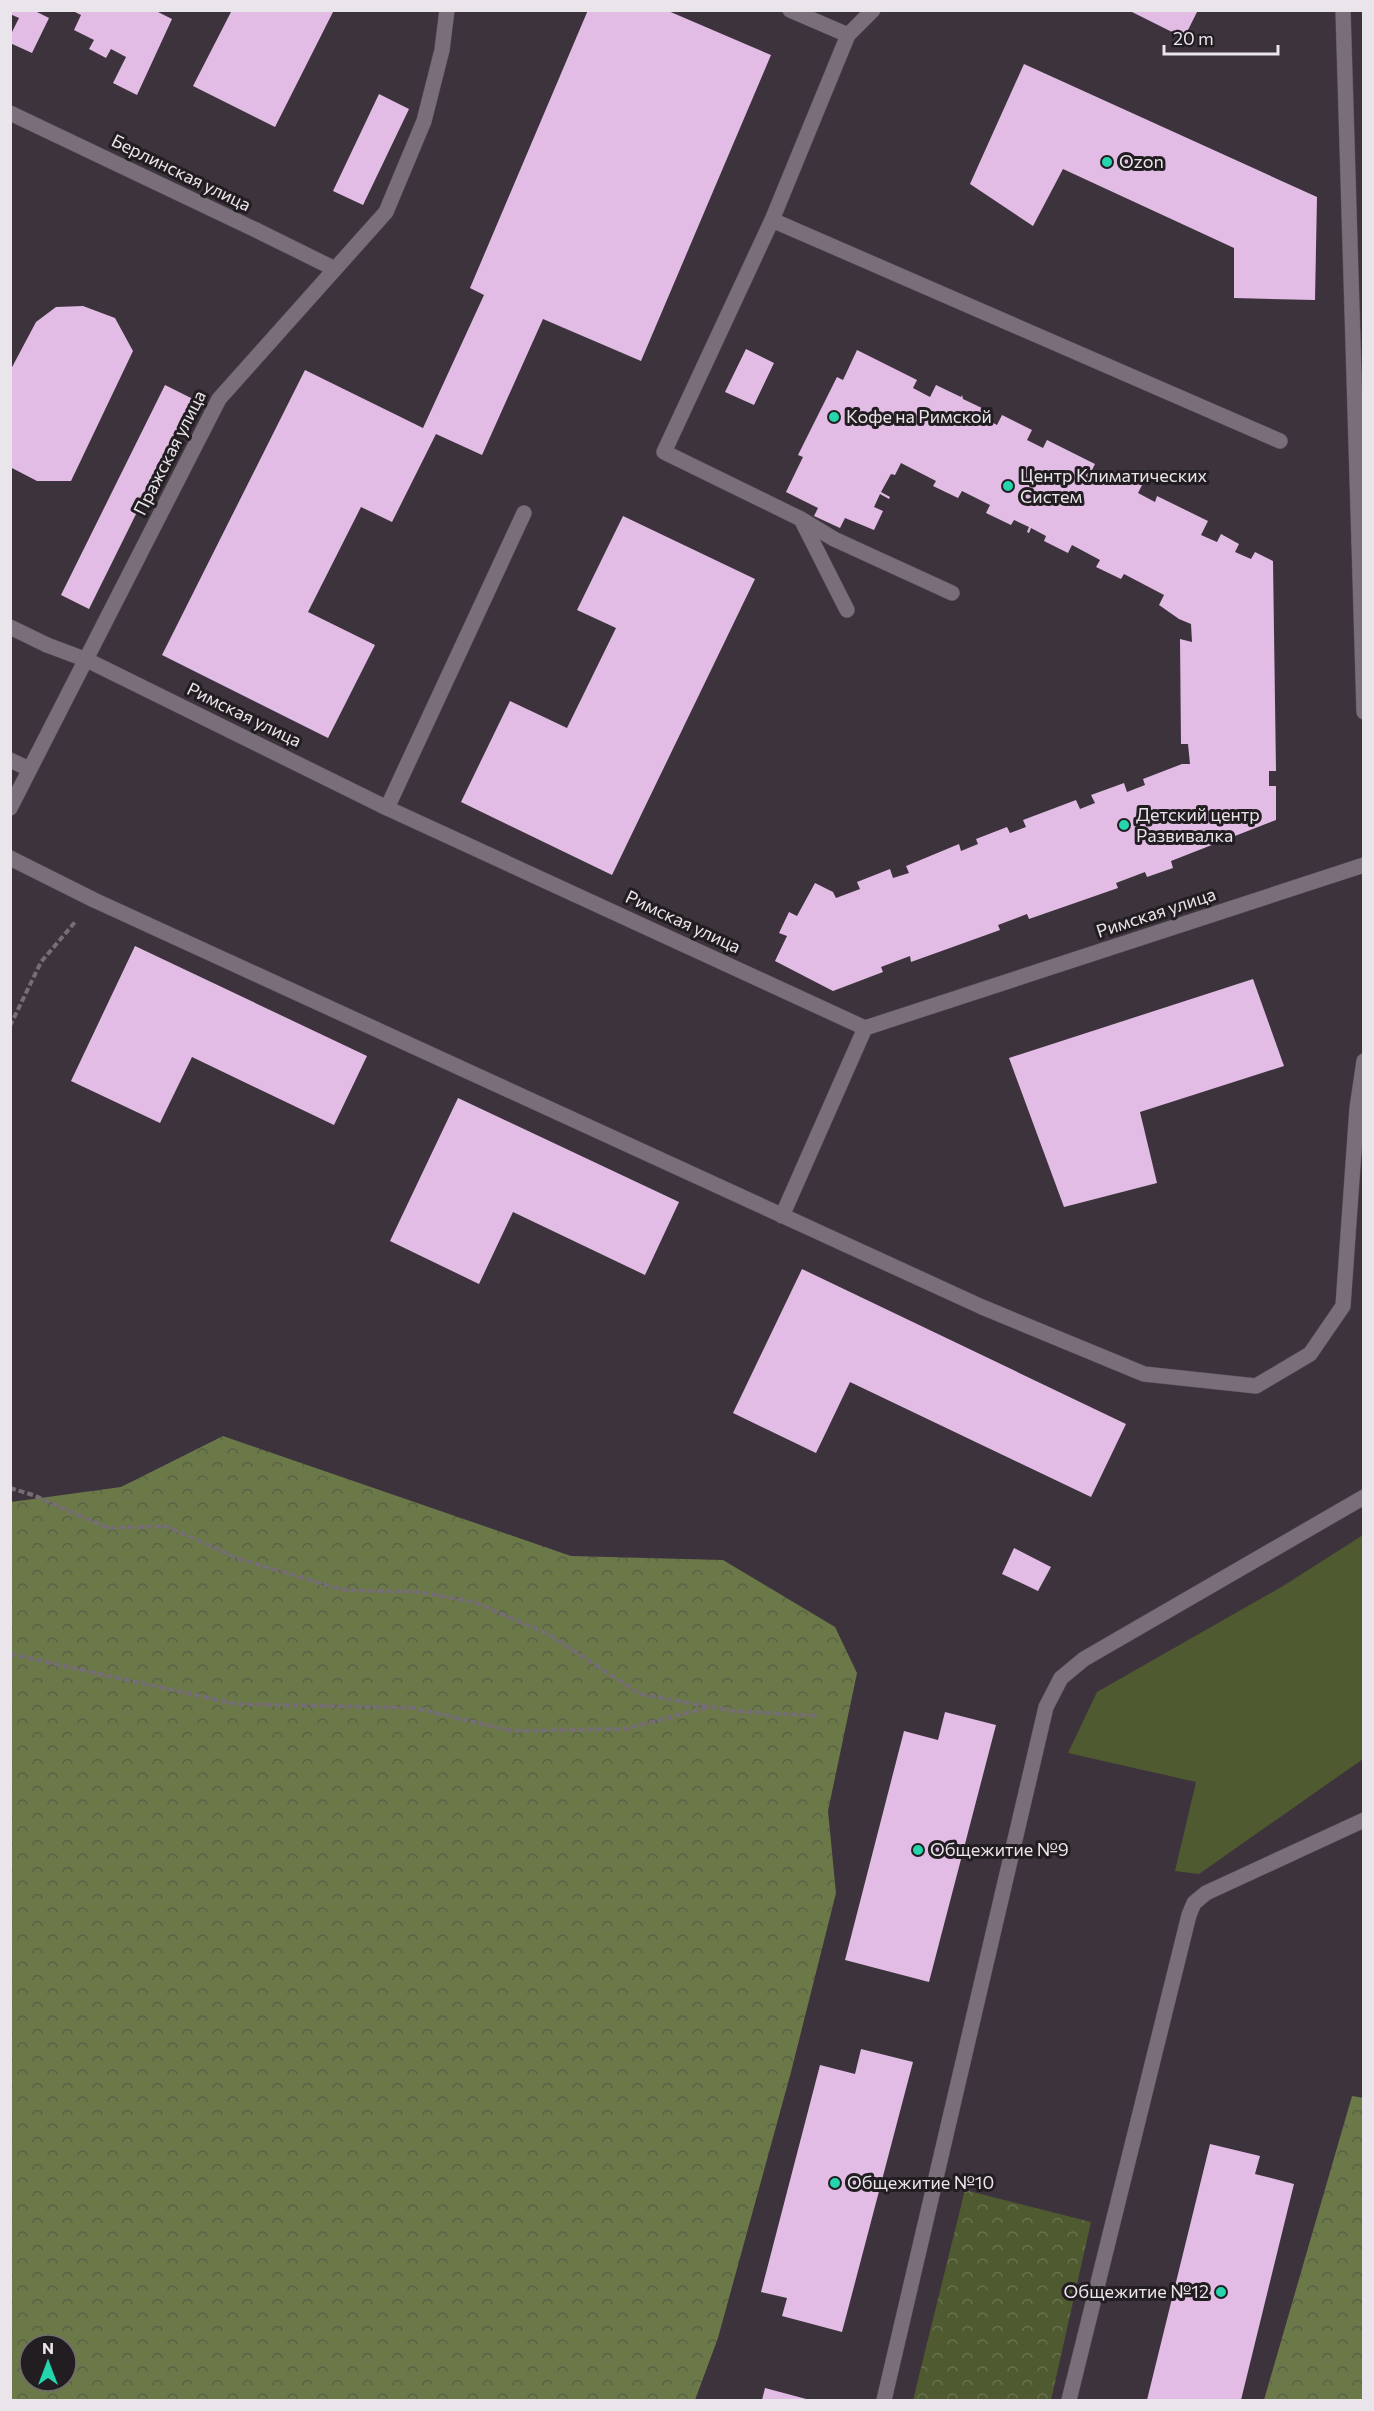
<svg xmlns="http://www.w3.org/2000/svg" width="1374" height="2411" viewBox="0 0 1374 2411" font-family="Commissioner,sans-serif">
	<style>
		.green { fill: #4f5a30 }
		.forest { fill: url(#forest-crowns); fill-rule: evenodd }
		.park { fill: url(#park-crowns) }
		.building { fill: #e2bce5 }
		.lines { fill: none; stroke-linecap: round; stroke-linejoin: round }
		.service-casing { stroke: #574f58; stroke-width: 16 }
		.pedestrian-casing { stroke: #574f58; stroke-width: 16 }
		.minor-casing { stroke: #574f58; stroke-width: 16 }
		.path { stroke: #766d76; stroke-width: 4; stroke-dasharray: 6 3; stroke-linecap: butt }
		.service { stroke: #796e7a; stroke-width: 15 }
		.pedestrian { stroke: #796e7a; stroke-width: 15 }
		.minor { stroke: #796e7a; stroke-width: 15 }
		.poi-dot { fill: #25d5ae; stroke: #211d21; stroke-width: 2 }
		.labels { text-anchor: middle; stroke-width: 6; stroke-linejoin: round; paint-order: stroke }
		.poi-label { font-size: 18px; fill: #eae4eb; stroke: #211d21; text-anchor: start }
		.street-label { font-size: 18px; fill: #eae4eb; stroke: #211d21 }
	</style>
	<defs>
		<pattern id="forest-crowns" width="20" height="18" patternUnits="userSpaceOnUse" patternTransform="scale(1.5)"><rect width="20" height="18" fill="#6b7848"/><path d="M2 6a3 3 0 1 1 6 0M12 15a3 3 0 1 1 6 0" fill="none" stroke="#5a6147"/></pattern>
		<pattern id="park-crowns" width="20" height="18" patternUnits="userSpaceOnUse" patternTransform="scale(1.5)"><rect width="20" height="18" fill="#4f5a30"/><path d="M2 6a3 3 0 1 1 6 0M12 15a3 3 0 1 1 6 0" fill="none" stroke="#68724e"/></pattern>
	</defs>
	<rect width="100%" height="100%" fill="#3d333d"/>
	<!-- green -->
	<path class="green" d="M1363,1535V1759L1199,1874L1175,1871L1196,1782L1068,1753L1097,1692L1283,1586Z"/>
	<!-- forest -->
	<path class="forest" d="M223,1436L571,1556L723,1560L835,1627L857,1673L828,1811L836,1893L791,2072L718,2338L695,2400H11V1502L121,1487ZM30,2345H66V2381H30Z
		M1352,2096L1364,2098L1363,2400H1264Z"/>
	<!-- park -->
	<path class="park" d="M965,2190L1091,2222L1051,2400H913Z"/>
	<!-- building -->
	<path class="building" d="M10,10H33L49,18L32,53L10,43V36L19,18L10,14Z
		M71,10H154L172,19L137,95L113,83L126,57L111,49L106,58L89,49L94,40L74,30L81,15Z
		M232,10H334L275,127L193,86Z
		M588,10H666L771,55L641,361L543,319L482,455L436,434L392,522L361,507L308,612L375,645L328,738L162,655L305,370L423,428L484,295L470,288Z
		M1128,10H1198L1184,38Z
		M1024,64L1317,197L1315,300L1234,298V248L1063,169L1033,226L970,184Z
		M379,94L409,109L363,205L333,191Z
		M83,306L115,318L133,351L71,481H37L10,467V371L36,322L56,307Z
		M746,349L774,363L754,405L725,392Z
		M857,350L917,380L913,388L930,397L936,385L961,397L962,395L963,399L984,409L980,416L997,425L1002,415L1032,430L1027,440L1043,448L1047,440L1095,464L1092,470L1108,479L1112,470L1142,485L1138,493L1155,502L1157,496L1208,521L1201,535L1217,542L1221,534L1239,544L1235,552L1251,559L1255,552L1273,561L1276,771H1269V786H1276V820L1171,861L1173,868L1147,877L1145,872L1116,883L1118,888L1029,919L1027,914L998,925L1000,930L911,962L910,956L881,967L883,972L833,991L775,961L787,936L779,933L789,912L797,916L815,883L833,892L836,898L860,889L857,882L890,869L893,878L909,873L906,866L959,844L961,851L978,844L976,839L1007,827L1010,833L1026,827L1023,820L1076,800L1080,809L1095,803L1091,795L1124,783L1127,792L1145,785L1143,779L1182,764H1190L1188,744H1181L1180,639L1192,642L1191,624L1179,619L1159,605L1164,595L1124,574L1121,579L1096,567L1100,560L1072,545L1068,553L1044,541L1046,536L1031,528L1029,533L1027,532L1029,527L1014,520L1011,525L986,513L990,505L962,491L958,498L933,486L936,481L901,463L895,475L891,474L881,492L890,497L889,499L880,494L874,507L883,511L874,530L845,518L840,528L814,516L818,508L786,492L803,457L798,455L837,377L843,380Z
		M165,385L193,399L89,609L61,595Z
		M623,516L755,579L612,875L461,802L510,701L567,728L616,628L577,610Z
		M135,946L367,1056L334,1125L192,1057L160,1123L71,1081Z
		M1253,979L1284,1066L1140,1112L1157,1183L1064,1207L1009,1058Z
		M458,1098L679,1202L645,1275L513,1212L479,1284L390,1241Z
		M802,1269L1126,1424L1091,1497L850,1382L816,1453L733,1413Z
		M1014,1548L1051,1567L1038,1591L1002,1574Z
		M945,1712L996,1725L929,1982L845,1960L904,1731L938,1740Z
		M861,2049L913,2062L842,2332L782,2316L787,2298L761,2292L820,2065L855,2074Z
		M1210,2144L1260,2156L1255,2174L1294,2184L1241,2400H1147Z
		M765,2388L810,2400H762Z"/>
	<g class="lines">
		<defs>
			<path id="service" d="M790,10L848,35L772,220L664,452L801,519L847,610
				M1343,10L1359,542
				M848,35L873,10
				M772,220L1280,441
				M801,519L834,539L952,593
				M10,760L29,769
				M387,808L524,513
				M10,858L94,900L982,1307L1144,1374L1256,1386L1310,1354L1343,1306L1357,1108L1364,1061
				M782,1216L865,1028
				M884,2400L1046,1707L1061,1678L1084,1659L1364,1497
				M1069,2400L1189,1915L1194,1903L1206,1893L1364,1820"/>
			<path id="pedestrian" d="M256,230L335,269
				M47,645L87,660"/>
			<path id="minor" d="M10,113L256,230
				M1359,542L1364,712
				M10,627L47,645
				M87,660L387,808L865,1028L1364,865
				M10,808L219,399L386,212L424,121L442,50L447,10"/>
		</defs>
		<!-- service casing -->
		<use href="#service" class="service-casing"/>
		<!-- pedestrian casing -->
		<use href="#pedestrian" class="pedestrian-casing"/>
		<!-- minor casing -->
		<use href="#minor" class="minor-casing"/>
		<!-- path -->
		<path class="path" d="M10,1026L41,962L76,921
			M10,1488L33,1495L108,1528L166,1526L239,1559L344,1590L419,1592L474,1602L548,1634L640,1694L734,1711L820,1716
			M10,1654L236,1704L415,1708L512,1731L625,1729L710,1707"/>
		<!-- service -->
		<use href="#service" class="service"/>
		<!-- pedestrian -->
		<use href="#pedestrian" class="pedestrian"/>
		<!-- minor -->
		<use href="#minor" class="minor"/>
	</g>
	<!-- markers -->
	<g class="poi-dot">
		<circle cx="1107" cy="162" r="6"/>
		<circle cx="834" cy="417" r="6"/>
		<circle cx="1008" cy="486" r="6"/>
		<circle cx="1124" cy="825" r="6"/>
		<circle cx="918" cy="1850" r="6"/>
		<circle cx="835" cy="2183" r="6"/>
		<circle cx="1221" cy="2292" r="6"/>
	</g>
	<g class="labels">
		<!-- poi labels -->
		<g class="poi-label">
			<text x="1119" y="168">Ozon</text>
			<text x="846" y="423">Кофе на Римской</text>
			<text x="1020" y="482">Центр Климатических<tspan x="1020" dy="21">Систем</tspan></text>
			<text x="1136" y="821">Детский центр<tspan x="1136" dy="21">Развивалка</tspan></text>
			<text x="930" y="1856">Общежитие №9</text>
			<text x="847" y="2189">Общежитие №10</text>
			<text x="1209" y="2298" text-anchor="end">Общежитие №12</text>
		</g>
		<!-- street labels -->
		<g class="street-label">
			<text transform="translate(181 173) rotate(26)" y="6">Берлинская улица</text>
			<text transform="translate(170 453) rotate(-63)" y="6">Пражская улица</text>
			<text transform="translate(244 715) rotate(26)" y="6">Римская улица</text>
			<text transform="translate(1156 913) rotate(-18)" y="6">Римская улица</text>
			<text transform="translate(683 922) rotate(25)" y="6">Римская улица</text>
		</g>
	</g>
	<!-- border -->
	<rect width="1374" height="2411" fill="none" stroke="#eae4eb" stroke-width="24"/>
	<!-- north arrow -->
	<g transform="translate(48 2363)"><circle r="28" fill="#211d21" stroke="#716d72" stroke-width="1.5"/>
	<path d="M0-4.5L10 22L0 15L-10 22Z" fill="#25d5ae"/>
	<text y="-9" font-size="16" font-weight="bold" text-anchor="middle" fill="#eae4eb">N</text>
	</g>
	<!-- scale -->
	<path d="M1164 45v9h114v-9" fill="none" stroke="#eae4eb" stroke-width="3"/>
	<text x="1173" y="45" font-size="18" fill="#eae4eb" stroke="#211d21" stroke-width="4.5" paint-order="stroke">20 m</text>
</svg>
